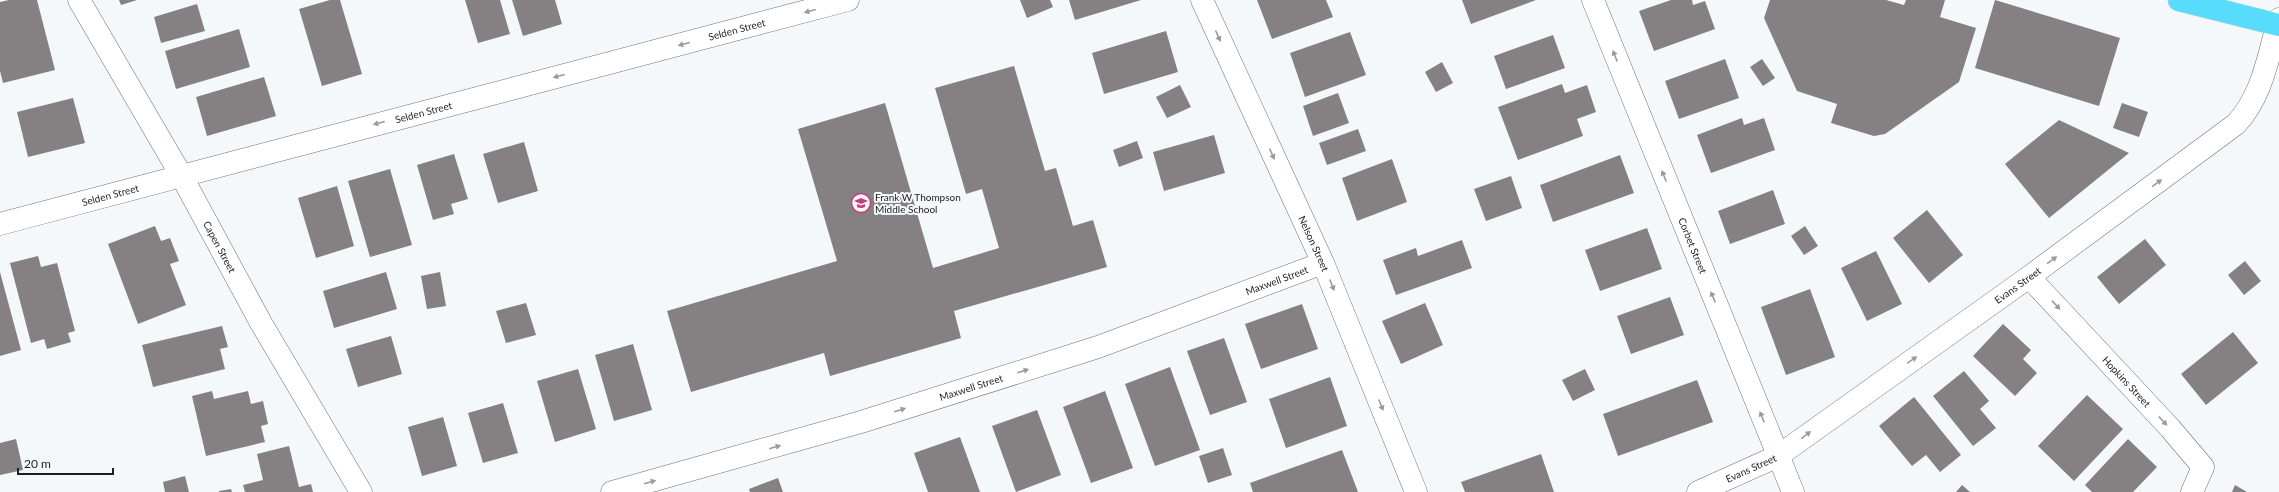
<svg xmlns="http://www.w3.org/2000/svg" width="2279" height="492" viewBox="0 0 2279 492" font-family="Lato,sans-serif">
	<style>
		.building { fill: #858182 }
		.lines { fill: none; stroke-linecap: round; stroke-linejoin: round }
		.minor-casing { stroke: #6c7071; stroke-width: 23 }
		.highway-casing { stroke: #d2d2d2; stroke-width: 23 }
		.minor { stroke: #fff; stroke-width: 22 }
		.highway { stroke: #57dcfe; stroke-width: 22 }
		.oneway { fill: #999a9a }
		.labels { text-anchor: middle; stroke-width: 4; stroke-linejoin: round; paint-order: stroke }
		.street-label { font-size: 10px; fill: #1d1f1f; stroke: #f4f8fa }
		.poi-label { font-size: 10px; fill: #1d1f1f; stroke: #f4f8fa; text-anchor: start }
	</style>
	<rect width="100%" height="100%" fill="#f4f8fa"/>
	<!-- building -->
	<path class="building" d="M9,0H37L55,70L3,83L0,71V2Z
		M119,0H137L121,5Z
		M330,0H340L362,74L322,86L299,9Z
		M465,0H500L510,34L478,43Z
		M512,0H555L562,24L523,36Z
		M1020,0H1050L1053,7L1027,18Z
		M1069,0H1141L1075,20Z
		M1257,0H1326L1333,17L1272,39Z
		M1462,0H1536L1471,24Z
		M1671,0H1692L1693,5L1705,1L1715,29L1654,51L1639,11Z
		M1770,0H1886L1904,5L1906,0H1945L1940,17L1976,28L1959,82L1885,134L1874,136L1831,123L1837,104L1797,91L1764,18Z
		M1995,0L2120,38L2099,106L1975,68Z
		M197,4L205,31L161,43L154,17Z
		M239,29L250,67L176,89L165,51Z
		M1166,31L1178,72L1104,94L1092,53Z
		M1350,32L1366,75L1305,97L1290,53Z
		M1553,35L1565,68L1506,89L1494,56Z
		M1725,59L1739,98L1679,119L1665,81Z
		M1762,59L1775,78L1763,86L1750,67Z
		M1442,62L1453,83L1436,92L1425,72Z
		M1014,66L1045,171L1056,168L1073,226L1093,220L1107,267L954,311L961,338L830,376L824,353L691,392L667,311L837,261L798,129L885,103L933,268L999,248L982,189L966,194L935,88Z
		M264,77L276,116L207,136L196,97Z
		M1562,84L1565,93L1587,85L1596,112L1577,119L1583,136L1518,160L1498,107Z
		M1180,85L1191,107L1167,118L1156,97Z
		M1338,93L1349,123L1313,136L1303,106Z
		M73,98L85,143L28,157L17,112Z
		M2122,103L2148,112L2139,137L2113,128Z
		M1742,118L1744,125L1764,118L1775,150L1711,173L1697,135Z
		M2059,120L2129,153L2049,218L2005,164Z
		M1358,129L1366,151L1327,165L1319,143Z
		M1214,135L1225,173L1164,191L1153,152Z
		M1137,141L1143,158L1119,167L1113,150Z
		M524,142L538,191L498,203L483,154Z
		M454,154L468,199L451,204L454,214L433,220L417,165Z
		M1620,155L1634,193L1553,222L1540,185Z
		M1392,159L1407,202L1357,221L1342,178Z
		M390,169L412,245L370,257L348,181Z
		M1511,176L1522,208L1486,221L1474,189Z
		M337,186L354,246L316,258L298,198Z
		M1773,190L1785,224L1730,244L1718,211Z
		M1927,210L1963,255L1929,283L1893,238Z
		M155,226L161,241L170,238L179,261L170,264L186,305L138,324L108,244Z
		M1805,226L1818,246L1804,255L1791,236Z
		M1647,228L1662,269L1600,291L1585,250Z
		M2145,239L2166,265L2119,304L2097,277Z
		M1462,240L1472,268L1396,295L1383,260L1416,248L1418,256Z
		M1876,251L1902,304L1867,321L1841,268Z
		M38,256L41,267L57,263L75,331L68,333L71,342L47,349L44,339L31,343L10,263Z
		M2245,261L2261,281L2244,295L2228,275Z
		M0,272L21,350L0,356Z
		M386,272L397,309L334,328L323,291Z
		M440,272L446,306L427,309L421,276Z
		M1810,289L1835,357L1786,375L1761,307Z
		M1670,297L1684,335L1631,354L1617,316Z
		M526,303L536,335L506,343L496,311Z
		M1425,303L1443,345L1401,364L1382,321Z
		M1302,304L1318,349L1261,369L1245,324Z
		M2003,324L2031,350L2023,359L2037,373L2015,396L1973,356Z
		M222,326L228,347L220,349L225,369L153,387L142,345Z
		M2233,332L2258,363L2206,405L2181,374Z
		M391,336L402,374L358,387L346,349Z
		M1224,338L1247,402L1210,415L1187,351Z
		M633,344L652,410L614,421L595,355Z
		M1170,367L1200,450L1155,466L1125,384Z
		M578,369L596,429L555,442L537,381Z
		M1585,369L1595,390L1573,401L1562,380Z
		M1964,371L1989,401L1980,409L1996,428L1973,446L1933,396Z
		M1330,377L1347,426L1286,448L1269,399Z
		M1697,380L1713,422L1618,456L1603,414Z
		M212,391L214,399L248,391L251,404L263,401L268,424L261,426L265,442L206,456L192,396Z
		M1105,391L1133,468L1091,483L1063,407Z
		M2087,395L2123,429L2074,481L2038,446Z
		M1914,397L1961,455L1940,472L1926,455L1912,466L1879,426Z
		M503,403L518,453L483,463L468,413Z
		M1037,410L1061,475L1016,492L992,426Z
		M443,417L457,466L422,476L408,427Z
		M960,437L980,492H928L914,453Z
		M16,439L23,470L0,475V443Z
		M2128,439L2157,467L2133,492H2092L2085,485Z
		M289,446L299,487L311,484L313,492H245L243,485L263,480L257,454Z
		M1223,448L1232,475L1208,483L1199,456Z
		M1342,450L1358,492H1253L1250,483Z
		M1541,454L1554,492H1465L1461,482Z
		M185,476L189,492H165L163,482Z
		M778,478L783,492H750L749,489Z
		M1962,485L1970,492H1956Z
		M2235,485L2247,492H2232Z
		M231,489L232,492H219V491Z"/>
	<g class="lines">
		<defs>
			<g id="minor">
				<path id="s1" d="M79,0L181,175L261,323L361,492"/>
				<path id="s2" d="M1202,0L1323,263L1416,492"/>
				<path id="s3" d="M1593,0L1793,492"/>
				<path id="s4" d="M0,224L848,0"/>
				<path id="s5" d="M2029,277L2170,428L2203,467L2192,492"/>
				<path id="s6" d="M612,492L861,422L1098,347L1323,263"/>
				<path id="s7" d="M1698,492L1778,456L2029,277L2236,124C2263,95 2268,56 2279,19"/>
			</g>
			<path id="highway" d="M2179,0L2279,25"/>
		</defs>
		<!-- minor casing -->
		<use href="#minor" class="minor-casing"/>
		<!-- highway casing -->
		<use href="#highway" class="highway-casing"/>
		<!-- minor -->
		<use href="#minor" class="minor"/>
		<!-- highway -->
		<use href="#highway" class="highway"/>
	</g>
	<!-- one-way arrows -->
	<defs><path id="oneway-solid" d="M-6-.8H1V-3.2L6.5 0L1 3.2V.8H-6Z"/></defs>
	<g class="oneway">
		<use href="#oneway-solid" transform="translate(810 11) rotate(165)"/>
		<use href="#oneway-solid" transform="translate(1218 36) rotate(66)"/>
		<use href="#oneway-solid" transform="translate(684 44) rotate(165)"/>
		<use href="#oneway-solid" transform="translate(1615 56) rotate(-112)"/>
		<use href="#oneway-solid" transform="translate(559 76) rotate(165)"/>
		<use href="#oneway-solid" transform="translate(379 123) rotate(165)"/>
		<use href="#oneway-solid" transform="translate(1272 154) rotate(66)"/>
		<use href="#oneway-solid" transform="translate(1664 176) rotate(-112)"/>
		<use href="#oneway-solid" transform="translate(2157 183) rotate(-36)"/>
		<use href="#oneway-solid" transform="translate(2052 260) rotate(-36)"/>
		<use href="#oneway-solid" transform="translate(1332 285) rotate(68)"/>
		<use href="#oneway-solid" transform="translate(1713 297) rotate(-112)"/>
		<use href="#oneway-solid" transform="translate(2056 305) rotate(47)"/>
		<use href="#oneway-solid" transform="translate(1912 360) rotate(-35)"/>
		<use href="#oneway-solid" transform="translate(1023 371) rotate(-18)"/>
		<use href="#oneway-solid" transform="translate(1381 405) rotate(68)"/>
		<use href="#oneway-solid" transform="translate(900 410) rotate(-18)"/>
		<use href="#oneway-solid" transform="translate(1762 417) rotate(-112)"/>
		<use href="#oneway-solid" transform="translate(2163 421) rotate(47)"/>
		<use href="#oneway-solid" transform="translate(1806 435) rotate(-37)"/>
		<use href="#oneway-solid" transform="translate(775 447) rotate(-16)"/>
		<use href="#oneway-solid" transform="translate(650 482) rotate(-16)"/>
	</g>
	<!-- icons -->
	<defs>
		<symbol id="school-ring" viewBox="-11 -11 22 22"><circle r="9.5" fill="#f4f8fa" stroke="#c73e7b" stroke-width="1.5"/><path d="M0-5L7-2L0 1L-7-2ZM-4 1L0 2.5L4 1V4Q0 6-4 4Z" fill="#c73e7b"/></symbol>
	</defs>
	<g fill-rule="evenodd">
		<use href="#school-ring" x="850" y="192" width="22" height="22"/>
	</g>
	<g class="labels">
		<!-- street labels -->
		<g class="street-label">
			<text dy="4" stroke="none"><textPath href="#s4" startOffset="762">Selden Street</textPath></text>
			<text dy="4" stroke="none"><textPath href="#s4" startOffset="438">Selden Street</textPath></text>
			<text dy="4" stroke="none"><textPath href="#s4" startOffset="114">Selden Street</textPath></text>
			<text dy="4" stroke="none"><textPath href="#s2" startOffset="268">Nelson Street</textPath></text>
			<text dy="4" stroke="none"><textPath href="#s1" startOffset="284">Capen Street</textPath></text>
			<text dy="4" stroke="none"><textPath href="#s3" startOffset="265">Corbet Street</textPath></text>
			<text dy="4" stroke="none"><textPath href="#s6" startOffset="698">Maxwell Street</textPath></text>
			<text dy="4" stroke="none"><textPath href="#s7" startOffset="382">Evans Street</textPath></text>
			<text dy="4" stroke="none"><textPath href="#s5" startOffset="143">Hopkins Street</textPath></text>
			<text dy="4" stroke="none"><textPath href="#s6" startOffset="374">Maxwell Street</textPath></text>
			<text dy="4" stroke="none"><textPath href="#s7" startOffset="58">Evans Street</textPath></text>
		</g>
		<!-- poi labels -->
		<g class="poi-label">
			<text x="875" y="201">Frank W Thompson<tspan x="875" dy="12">Middle School</tspan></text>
		</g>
	</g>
	<!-- scale -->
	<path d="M18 468v6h95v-6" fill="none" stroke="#1d1f1f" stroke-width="2"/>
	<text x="24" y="468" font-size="12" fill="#1d1f1f" stroke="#f4f8fa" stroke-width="3" paint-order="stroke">20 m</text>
</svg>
